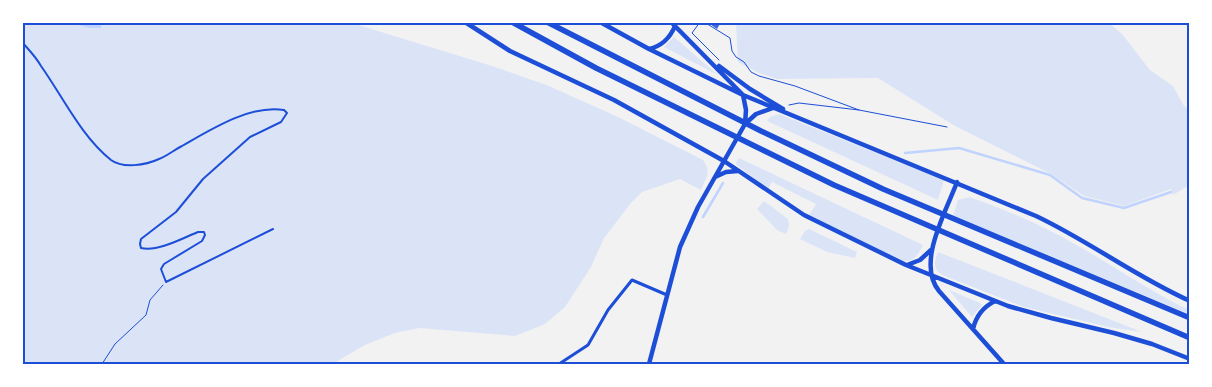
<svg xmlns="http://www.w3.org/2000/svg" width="1212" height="387" viewBox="0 0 1212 387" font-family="Ubuntu,sans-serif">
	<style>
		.green { fill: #dbe4f7 }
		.water { fill: #bfd3fe }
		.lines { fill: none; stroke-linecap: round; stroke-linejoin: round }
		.stream { stroke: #bfd3fe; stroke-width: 2.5 }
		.building { fill: #3d67dc }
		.path { stroke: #1d4ed8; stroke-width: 1 }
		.service { stroke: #1d4ed8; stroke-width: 2 }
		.minor { stroke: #1d4ed8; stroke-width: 3 }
		.secondary { stroke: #1d4ed8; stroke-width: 4.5 }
		.motorway { stroke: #1d4ed8; stroke-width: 5.5 }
		.neatline { fill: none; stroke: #1d4ed8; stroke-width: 2 }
	</style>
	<rect width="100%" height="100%" fill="#f2f2f2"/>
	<!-- green -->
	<path class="green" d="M22,23H352L492,66L549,86L618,117L703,160C712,172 706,178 701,190L680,179L642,192L631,203L604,238L591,267L565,307L545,324L515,336L419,328L395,333L365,345L339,360L335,364H23Z
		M736,23H1109L1122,34L1150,70L1173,86L1184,106L1189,110V185L1173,195L1171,189L1124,206L1084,196L1051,174L955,126L878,78L777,79L759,73L738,62Z
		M674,37L718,75L664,47Z
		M779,114L944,180L938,200L767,121L770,117Z
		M739,158L923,245C918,255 914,262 902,261L809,215L816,204L772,182L768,189L738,166L736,163Z
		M969,197C1007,210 1046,227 1080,247C1117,268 1151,292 1189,310V314L953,216L958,200Z
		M764,201L788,219L789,226L786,234L777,230L757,209Z
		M809,229L857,252L855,258L827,252L800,239L805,231Z
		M938,252L1142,332L1108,327L1024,307L947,277C933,271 933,265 938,252Z
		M949,290L980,303L982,305L972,317Z"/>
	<!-- water -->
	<path class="water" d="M72,23H101V28H89Z"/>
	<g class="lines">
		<!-- stream -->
		<path class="stream" d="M905,153L959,148L1050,175L1082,198L1124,208L1171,192
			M703,217L723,183"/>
	</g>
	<!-- building -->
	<path class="building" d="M707,22H721L717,29Z"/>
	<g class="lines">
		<!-- path -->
		<path class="path" d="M700,22L692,33L719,60
			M704,22L730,38L732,51L736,57L744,62L751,72L759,76L795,86L859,110
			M789,105L799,103L859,110L947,127
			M102,364L115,344L146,315L150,300L163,285"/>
		<!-- service -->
		<path class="service" d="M22,42C29,50 36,57 41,66C63,97 81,136 111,160C123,169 146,165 159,159C167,156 174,150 182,146C210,130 251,104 284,110L287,113L281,122L250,137L203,179L176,212L141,239L140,244L141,248C158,252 183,238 198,232H204L205,235L202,241L164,264L161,269L166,282L273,229"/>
		<!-- minor -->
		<path class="minor" d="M559,364L588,345L608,310L632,280L667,295"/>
		<!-- secondary -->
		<path class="secondary" d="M465,22L510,51L614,100L724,161L804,215L906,265L1008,306L1051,318L1114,333L1152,344L1190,359
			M600,22L649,49L743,95L1036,216C1089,241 1136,277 1190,301
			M649,49C662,46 670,38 675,26
			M719,66L750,89L783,109
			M746,123L756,114L773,108
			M715,177L726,172L738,171
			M957,182C946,212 916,263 939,291L1004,364
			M907,265L920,260L931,250
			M973,329C976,316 983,307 995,301
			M649,364L680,247L698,207L745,124L746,110L743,95L671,22"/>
		<!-- motorway -->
		<path class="motorway" d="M512,22L596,68L834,185L1190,338
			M547,22L761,131L883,189L1190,318"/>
	</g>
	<!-- border -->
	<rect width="1212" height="387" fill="none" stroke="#ffffff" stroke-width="48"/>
	<rect x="24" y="24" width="1164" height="339" class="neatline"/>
</svg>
